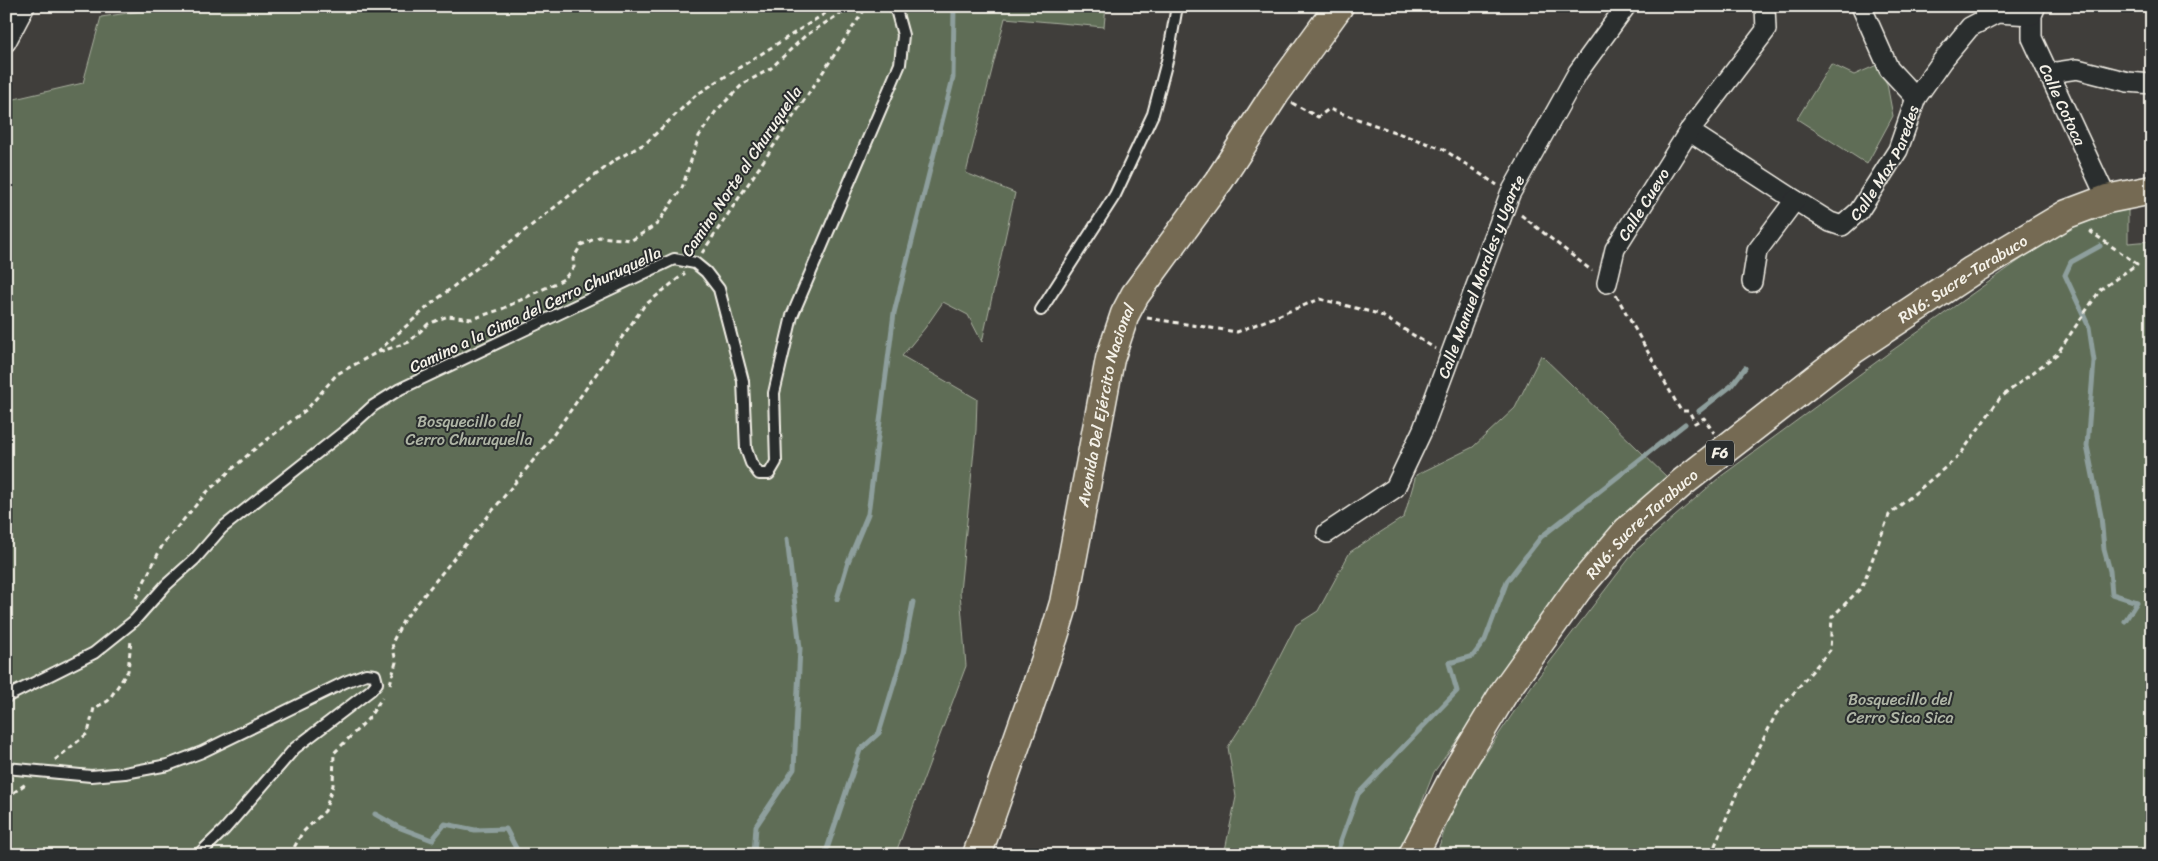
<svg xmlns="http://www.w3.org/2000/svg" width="2158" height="861" viewBox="0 0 2158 861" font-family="Sriracha,sans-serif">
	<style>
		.green { fill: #5e6d56; stroke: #a9af9f }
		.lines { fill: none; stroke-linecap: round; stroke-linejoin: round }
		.stream { stroke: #8e9f9d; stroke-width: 5 }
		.lane-casing { stroke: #f4f1e8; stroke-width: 14 }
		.street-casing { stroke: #f4f1e8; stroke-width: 22 }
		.primary-casing { stroke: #f4f1e8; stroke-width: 31 }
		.highway-casing { stroke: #f4f1e8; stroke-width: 31 }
		.path { stroke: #f4f1e8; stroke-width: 3; stroke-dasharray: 5 4; stroke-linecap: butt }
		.lane { stroke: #2a2d2e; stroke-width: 10 }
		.street { stroke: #2a2d2e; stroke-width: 19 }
		.primary { stroke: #756b52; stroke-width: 28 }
		.highway { stroke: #756b52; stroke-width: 28 }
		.labels { text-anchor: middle; stroke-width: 4; stroke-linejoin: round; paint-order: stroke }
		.shield { fill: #2a2d2e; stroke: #b7b6b0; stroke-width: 1 }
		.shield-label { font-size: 15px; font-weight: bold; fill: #f4f1e8 }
		.street-label { font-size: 16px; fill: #f4f1e8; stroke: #2a2d2e }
		.park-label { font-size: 16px; fill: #b0b6a6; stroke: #2a2d2e }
	</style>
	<rect width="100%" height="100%" fill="#403e3b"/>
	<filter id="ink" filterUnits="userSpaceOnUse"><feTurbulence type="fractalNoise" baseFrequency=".02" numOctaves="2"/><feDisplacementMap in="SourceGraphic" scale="10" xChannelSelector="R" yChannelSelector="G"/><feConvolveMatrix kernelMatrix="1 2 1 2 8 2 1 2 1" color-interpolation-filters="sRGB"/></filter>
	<g filter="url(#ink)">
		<!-- green -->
		<path class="green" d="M175,6H1106L1104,27L1005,18L966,173L1015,193L982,342L968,315L943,302L925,328L902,356L977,399L976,430L960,592L966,666L895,855H6V101L83,83L101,17Z
			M1831,64L1854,75L1877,65L1887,84L1893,116L1867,164L1797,119Z
			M2128,205V243L2152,241V855H1436L1456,797L1533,684L1635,551L1720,477L1890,352L2065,228Z
			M1541,355L1669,479L1506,673L1434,772L1401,855H1224L1236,797L1228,747L1254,707L1296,625L1318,611L1350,552L1404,517L1416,475L1473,447L1515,408Z"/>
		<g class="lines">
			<!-- stream -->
			<path class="stream" d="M2100,246L2071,262L2065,275L2089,327L2094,361L2087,446L2101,516L2104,549L2110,571L2112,594L2137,602L2125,621
				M1699,411L1731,386L1745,368
				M837,599L848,562L868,514L894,313L953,78L954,6
				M375,814L398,827L432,840L445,824L475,830L506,829L517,850L533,855
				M754,855L756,826L794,769L800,648L787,539
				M826,855V852L860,750L879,733L903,654L913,602
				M1336,855L1358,794L1457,691L1449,663L1473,656L1485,640L1507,581L1541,537L1685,424"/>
			<defs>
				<path id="lane" d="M1041,310L1115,195L1153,114L1168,57L1177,6
					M6,697L94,653L134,621L166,585L195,559L222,528L350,427L373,406L400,389L674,259L695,263L706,272L719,289L743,381L746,449L751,463L759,474H769L776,462L774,393L792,316L900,64L903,35L895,6
					M6,768L91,776L125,773L168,765L202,752L345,682L366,674L375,675L377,683L371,690L295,748L224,830L198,855"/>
				<g id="street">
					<path d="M1861,6L1889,69L1916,98"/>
					<path id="s1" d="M2036,6L2032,15V38L2107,199"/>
					<path d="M6,42L25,6"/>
					<path d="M2050,73L2077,69L2128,82L2152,84"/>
					<path id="s2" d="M1689,131L1795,200L1830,222L1842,226L1859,211L1898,150L1916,98L1942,61L1970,27L1997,13L2032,15"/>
					<path d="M1752,282L1757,251L1795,200"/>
					<path id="s3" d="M1607,283L1615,249L1689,131L1766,30L1765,6"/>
					<path id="s4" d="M1327,533L1395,488L1423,429L1510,194L1578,72L1626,6"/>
				</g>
				<g id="primary">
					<path id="s5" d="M977,855L1054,636L1064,603L1110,359L1125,314L1135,295L1220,179L1275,94L1339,6"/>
				</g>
				<g id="highway">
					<path id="s6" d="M1413,855L1459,767L1505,691L1577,590L1627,531L1683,482L1854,349L1973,270L2067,214L2107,199L2152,190"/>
				</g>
			</defs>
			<!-- lane casing -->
			<use href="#lane" class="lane-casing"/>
			<!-- street casing -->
			<use href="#street" class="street-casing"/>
			<!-- primary casing -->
			<use href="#primary" class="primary-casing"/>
			<!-- highway casing -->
			<use href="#highway" class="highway-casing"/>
			<!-- path -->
			<path class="path" d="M1292,103L1318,117L1329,109L1443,149L1497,185
				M1521,215L1592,271
				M702,253L867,6
				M1616,295L1681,411H1689L1695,423L1704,418L1714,433
				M1147,318L1237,332L1320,299L1379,314L1436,349
				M379,352L409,342L428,324L448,316L472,319L502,309L564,279L574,267L573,259L581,245L599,237L632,240L657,224L682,188L699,136L716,111L743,84L770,69L805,36L852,6
				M136,598L163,544L207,492L251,452L307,409L337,374L376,353L431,304L615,160L646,143L696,95L837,6
				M390,684L396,662L392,643L403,621L549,441L644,306L685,273
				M55,760L88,733L94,708L108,701L128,671L131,640
				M6,798L27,783
				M290,855L302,833L325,811L333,785L334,753L368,719L382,698
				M1713,855L1714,848L1738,790L1776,714L1830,650L1832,617L1862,587L1889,515L1960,455L2000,398L2057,354L2100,290L2137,264L2091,232L2094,227"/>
			<!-- lane -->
			<use href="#lane" class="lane"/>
			<!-- street -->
			<use href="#street" class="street"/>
			<!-- primary -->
			<use href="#primary" class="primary"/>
			<!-- highway -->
			<use href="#highway" class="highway"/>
		</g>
	</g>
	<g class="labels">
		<!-- shield labels -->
		<rect class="shield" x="1706" y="440.5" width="28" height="25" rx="4"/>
		<g class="shield-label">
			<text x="1720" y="458">F6</text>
		</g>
		<!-- street labels -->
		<g class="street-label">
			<text dy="6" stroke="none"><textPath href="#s1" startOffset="106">Calle Cotoca</textPath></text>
			<text dy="6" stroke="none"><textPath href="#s2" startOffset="258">Calle Max Paredes</textPath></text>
			<text transform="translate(741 171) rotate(-56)" y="6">Camino Norte al Churuquella</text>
			<text dy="6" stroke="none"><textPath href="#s3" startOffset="88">Calle Cuevo</textPath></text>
			<text dy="6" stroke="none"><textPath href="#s4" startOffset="310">Calle Manuel Morales y Ugarte</textPath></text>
			<text dy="6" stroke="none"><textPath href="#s6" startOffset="810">RN6: Sucre-Tarabuco</textPath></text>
			<text transform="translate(535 309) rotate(-25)" y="6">Camino a la Cima del Cerro Churuquella</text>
			<text dy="6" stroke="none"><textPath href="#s5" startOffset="469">Avenida Del Ejército Nacional</textPath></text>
			<text dy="6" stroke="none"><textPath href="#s6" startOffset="405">RN6: Sucre-Tarabuco</textPath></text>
		</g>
		<!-- park labels -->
		<g class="park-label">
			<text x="469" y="427">Bosquecillo del<tspan x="469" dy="18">Cerro Churuquella</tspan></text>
			<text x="1900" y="705">Bosquecillo del<tspan x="1900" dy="18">Cerro Sica Sica</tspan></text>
		</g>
	</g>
	<!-- margin -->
	<rect width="2158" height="861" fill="none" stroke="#2a2d2e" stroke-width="25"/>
	<rect x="12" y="12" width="2133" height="836" fill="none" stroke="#f4f1e8" stroke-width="2" filter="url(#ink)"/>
</svg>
